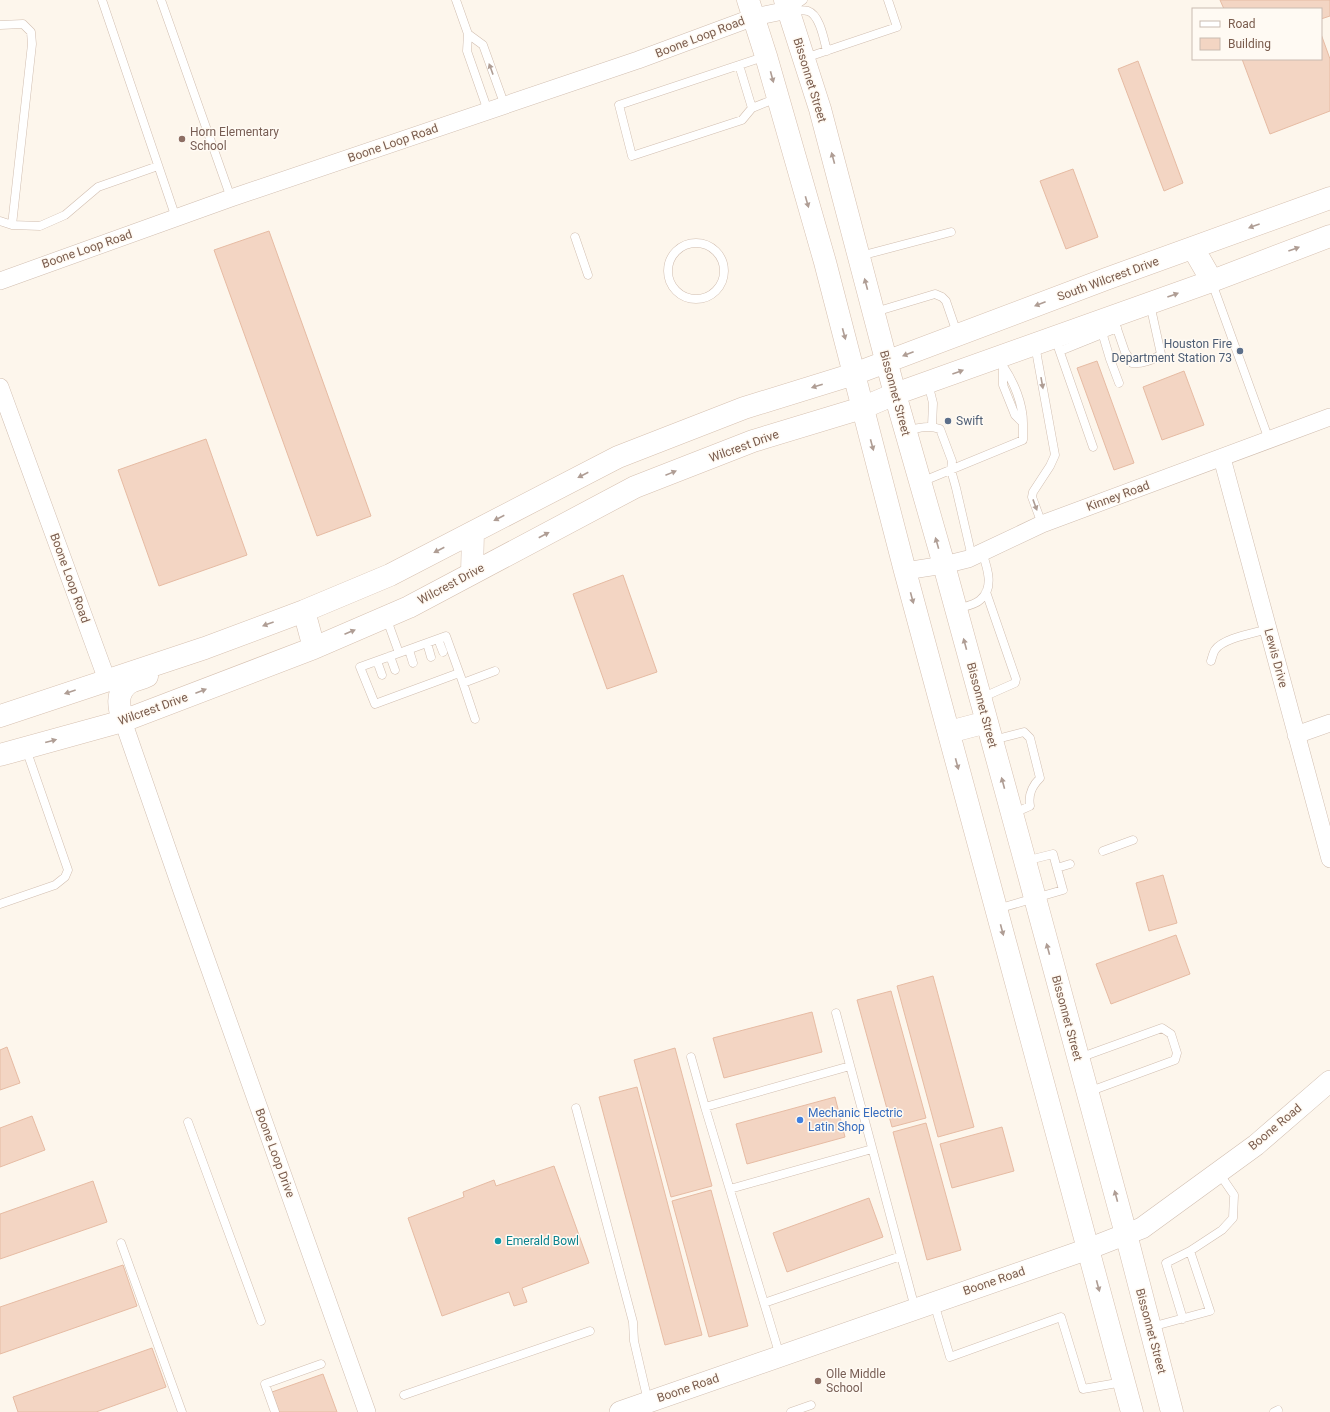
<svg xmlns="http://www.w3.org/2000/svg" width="1330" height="1412" viewBox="0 0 1330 1412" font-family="Roboto,sans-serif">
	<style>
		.building { fill: #f3d5c3; stroke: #e6bba3 }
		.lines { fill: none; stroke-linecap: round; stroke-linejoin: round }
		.service-casing { stroke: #d1beb0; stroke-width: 9 }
		.minor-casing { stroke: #d1beb0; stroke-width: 18 }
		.tertiary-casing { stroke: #d1beb0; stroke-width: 22 }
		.secondary-casing { stroke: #d6c0b0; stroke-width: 23 }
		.service { stroke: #fff; stroke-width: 8 }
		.minor { stroke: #fff; stroke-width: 17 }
		.tertiary { stroke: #fff; stroke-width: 21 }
		.secondary { stroke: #fff; stroke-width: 22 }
		.oneway { fill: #af9d94 }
		.education-dot { fill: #8d6e63; stroke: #fffaf3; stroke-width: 1.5 }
		.service-dot { fill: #5c6f8a; stroke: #fffaf3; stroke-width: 1.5 }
		.shop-dot { fill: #3f7fe0; stroke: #fffaf3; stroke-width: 1.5 }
		.culture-dot { fill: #0f9aa8; stroke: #fffaf3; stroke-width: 1.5 }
		.labels { text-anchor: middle; stroke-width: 3; stroke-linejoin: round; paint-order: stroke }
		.street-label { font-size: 12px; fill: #7a5c4d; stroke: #fffaf3 }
		.education-label { font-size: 12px; fill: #785e54; stroke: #fffaf3; text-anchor: start }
		.service-label { font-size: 12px; fill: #4e5e75; stroke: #fffaf3; text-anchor: end }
		.shop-label { font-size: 12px; fill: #366cbe; stroke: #fffaf3; text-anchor: start }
		.culture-label { font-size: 12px; fill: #0d838f; stroke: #fffaf3; text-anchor: start }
	</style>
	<rect width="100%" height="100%" fill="#fdf6ec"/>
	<!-- building -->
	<path class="building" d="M1220,0H1330V16L1321,19V9H1224Z
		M1321,34L1330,59V111L1270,134L1242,59H1321Z
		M1138,61L1183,183L1164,191L1118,69Z
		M1073,169L1098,237L1066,249L1040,181Z
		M269,231L371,516L317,536L214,250Z
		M1097,361L1134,463L1114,470L1077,368Z
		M1184,371L1204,425L1162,440L1143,387Z
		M206,439L247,555L159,586L118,470Z
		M623,575L657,672L607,689L573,594Z
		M1163,875L1177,923L1149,931L1136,883Z
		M1176,935L1190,974L1111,1004L1096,964Z
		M933,976L974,1127L938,1137L897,986Z
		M891,991L926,1118L892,1127L857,1000Z
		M812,1012L822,1052L724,1078L713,1038Z
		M7,1047L20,1083L0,1090V1050Z
		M675,1048L712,1186L671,1197L634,1060Z
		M637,1087L702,1335L665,1345L599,1097Z
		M835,1097L845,1137L747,1164L736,1124Z
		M32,1116L45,1150L0,1167V1128Z
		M926,1123L961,1250L927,1260L893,1132Z
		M1002,1127L1014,1171L952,1188L940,1144Z
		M554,1166L589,1263L522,1288L527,1302L514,1306L509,1292L442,1316L408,1218L464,1197L463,1192L494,1180L496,1186Z
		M93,1181L107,1222L0,1259V1214Z
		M711,1190L748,1326L709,1337L672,1201Z
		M869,1198L883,1237L787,1272L773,1233Z
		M123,1265L137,1306L0,1354V1307Z
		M152,1348L166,1387L96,1412H18L13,1397Z
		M323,1374L337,1412H279L272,1392Z"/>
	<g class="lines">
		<defs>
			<path id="service" d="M102,0L176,218
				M161,0L231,198
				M456,0L468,34L467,51L488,111
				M789,10C795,10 803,10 808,11C820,15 824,40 827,51
				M789,10L803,0
				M0,25L23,24L31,32L32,44L12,225
				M468,34L483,45L505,106
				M766,56L619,105L632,156L742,120L752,108L777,98
				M805,58L897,27L888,0
				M739,65L752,108
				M0,221L12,225L40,226L65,215L98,187L158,166
				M575,237L588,275
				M668 271a28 28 0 1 1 56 0a28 28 0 1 1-56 0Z
				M860,256L951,232
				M1212,283L1269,440
				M875,312L935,294L942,297L946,301L957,333
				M1113,317L1125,352L1132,363C1141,364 1154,360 1161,354L1150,304
				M1099,322L1110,359L1119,383
				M1055,338L1093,447
				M1035,345L1055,455L1050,466L1033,492L1032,497L1042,524
				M1060,351L1117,328
				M1003,366C1014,382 1023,404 1023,423
				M928,383L933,403L932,426
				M906,431C918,428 928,425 940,429L952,461L951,470L956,488L972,557
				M921,482L1023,440V423L1015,415L1003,385V366L1000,358
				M956,609C963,607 975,605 980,600C995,588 987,567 982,552
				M386,617L399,653L446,636L463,683L495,671
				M438,639L443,652
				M427,643L431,657
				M409,650L413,663
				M399,653L360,667L375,704L459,673
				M390,656L395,670
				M377,661L382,675
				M1211,661C1212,658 1213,653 1215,650C1223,638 1255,633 1268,629
				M463,683L475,719
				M981,698L1015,683L1016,679L986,592
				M993,740L1024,732L1030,738L1040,778C1032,786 1028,794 1030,806L1012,814
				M1103,851L1133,840
				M1057,868L1070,864
				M0,904L55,885L65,877L68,870L26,749
				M997,909L1063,890L1053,854L1025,861
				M836,1013L915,1308
				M691,1057L705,1107L850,1066
				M1079,1058L1162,1028L1171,1034L1177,1053L1175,1060L1088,1092
				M705,1107L780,1356
				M576,1108L633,1322L634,1341L648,1401
				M188,1122L261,1321
				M730,1189L872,1149
				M121,1243L182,1412
				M764,1303L901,1256
				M934,1303L950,1357L1061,1317L1083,1389L1123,1382
				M1183,1319L1166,1263L1190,1251
				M1151,1327L1210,1311L1190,1251L1222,1230L1233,1218L1234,1195L1219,1173
				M404,1395L590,1331
				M275,1412L265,1384L321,1364
				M791,1412L811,1405
				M1274,1412L1278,1410"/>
			<path id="minor" d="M0,281L231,198L638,60L754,17L788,10
				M0,387L107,680
				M1222,458L1330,859
				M905,571L944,565L968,559L1042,524L1330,417
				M123,721L183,894L367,1412
				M1296,735L1330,723"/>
			<path id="tertiary" d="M620,1412L1088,1249L1142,1228L1256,1145L1330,1081"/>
			<path id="secondary" d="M748,0L766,56L825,262L905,571L1132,1412
				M785,0L820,109L895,394L944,565L1025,861L1126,1234L1172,1412
				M1193,248L1212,281
				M472,573L473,532
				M304,611L314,648
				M0,716L205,648L304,611L390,575L618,457L744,408L854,374L1106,279L1330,198
				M123,721C119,708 115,693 129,683C134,680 141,679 147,676
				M949,732L987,722
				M0,755L123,721L314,648L409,607L635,487L753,441L862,408L895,394L1212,281L1330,236"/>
		</defs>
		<!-- service casing -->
		<use href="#service" class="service-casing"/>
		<!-- minor casing -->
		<use href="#minor" class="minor-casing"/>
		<!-- tertiary casing -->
		<use href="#tertiary" class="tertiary-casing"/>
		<!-- secondary casing -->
		<use href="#secondary" class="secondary-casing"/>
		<!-- service -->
		<use href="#service" class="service"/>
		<!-- minor -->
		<use href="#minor" class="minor"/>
		<!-- tertiary -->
		<use href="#tertiary" class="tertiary"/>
		<!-- secondary -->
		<use href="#secondary" class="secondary"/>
	</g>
	<!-- one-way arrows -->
	<defs><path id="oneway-solid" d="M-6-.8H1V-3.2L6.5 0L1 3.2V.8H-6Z"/></defs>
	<g class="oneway">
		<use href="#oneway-solid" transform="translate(491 69) rotate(-110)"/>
		<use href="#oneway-solid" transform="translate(772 77) rotate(75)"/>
		<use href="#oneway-solid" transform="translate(833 158) rotate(-105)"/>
		<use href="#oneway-solid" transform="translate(807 202) rotate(74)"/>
		<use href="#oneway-solid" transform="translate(1254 226) rotate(160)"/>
		<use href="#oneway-solid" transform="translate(1294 249) rotate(-20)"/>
		<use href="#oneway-solid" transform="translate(866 284) rotate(-105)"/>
		<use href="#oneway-solid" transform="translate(1173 295) rotate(-20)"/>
		<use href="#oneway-solid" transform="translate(1040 304) rotate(159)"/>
		<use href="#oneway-solid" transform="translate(844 334) rotate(75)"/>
		<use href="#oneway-solid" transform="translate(908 354) rotate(159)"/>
		<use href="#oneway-solid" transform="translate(958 372) rotate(-20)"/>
		<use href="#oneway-solid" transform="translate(1042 383) rotate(80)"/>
		<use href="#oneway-solid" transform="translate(817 386) rotate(163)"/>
		<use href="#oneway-solid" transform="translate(872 445) rotate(75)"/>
		<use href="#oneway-solid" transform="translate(671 473) rotate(-22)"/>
		<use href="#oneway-solid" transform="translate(583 475) rotate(153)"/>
		<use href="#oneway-solid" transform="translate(1035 505) rotate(70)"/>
		<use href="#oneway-solid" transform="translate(499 518) rotate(153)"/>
		<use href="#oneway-solid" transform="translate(544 535) rotate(-28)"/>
		<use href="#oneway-solid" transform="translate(937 543) rotate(-106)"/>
		<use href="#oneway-solid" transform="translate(439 550) rotate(153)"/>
		<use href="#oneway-solid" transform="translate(912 598) rotate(75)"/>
		<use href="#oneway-solid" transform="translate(268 624) rotate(160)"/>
		<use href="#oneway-solid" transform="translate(350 632) rotate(-23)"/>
		<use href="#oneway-solid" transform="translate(965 644) rotate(-105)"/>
		<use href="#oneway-solid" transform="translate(201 691) rotate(-21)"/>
		<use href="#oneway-solid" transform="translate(70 692) rotate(161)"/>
		<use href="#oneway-solid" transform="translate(51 741) rotate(-15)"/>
		<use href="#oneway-solid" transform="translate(957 764) rotate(75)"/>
		<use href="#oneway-solid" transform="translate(1003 783) rotate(-105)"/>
		<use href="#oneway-solid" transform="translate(1002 930) rotate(75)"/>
		<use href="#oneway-solid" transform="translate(1048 949) rotate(-105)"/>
		<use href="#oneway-solid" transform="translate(1116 1196) rotate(-105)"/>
		<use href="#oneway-solid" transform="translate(1098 1286) rotate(75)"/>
	</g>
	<!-- markers -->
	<g class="education-dot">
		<circle cx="182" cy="139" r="4"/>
		<circle cx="818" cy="1381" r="4"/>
	</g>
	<g class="service-dot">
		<circle cx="1240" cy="351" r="4"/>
		<circle cx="948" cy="421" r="4"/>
	</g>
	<circle class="shop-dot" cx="800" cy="1120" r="4"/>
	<circle class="culture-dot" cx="498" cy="1241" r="4"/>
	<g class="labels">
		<!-- street labels -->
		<g class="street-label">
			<text transform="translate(700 37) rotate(-21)" y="4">Boone Loop Road</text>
			<text transform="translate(810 80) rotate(73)" y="4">Bissonnet Street</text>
			<text transform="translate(393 143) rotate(-19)" y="4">Boone Loop Road</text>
			<text transform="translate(87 249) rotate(-19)" y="4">Boone Loop Road</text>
			<text transform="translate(1108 279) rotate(-20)" y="4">South Wilcrest Drive</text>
			<text transform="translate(895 393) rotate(75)" y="4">Bissonnet Street</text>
			<text transform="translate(744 446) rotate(-20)" y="4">Wilcrest Drive</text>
			<text transform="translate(1118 496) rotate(-20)" y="4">Kinney Road</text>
			<text transform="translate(70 578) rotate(70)" y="4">Boone Loop Road</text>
			<text transform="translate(451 584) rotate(-28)" y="4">Wilcrest Drive</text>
			<text transform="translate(1276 658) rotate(75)" y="4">Lewis Drive</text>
			<text transform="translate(982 705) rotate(75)" y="4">Bissonnet Street</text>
			<text transform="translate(153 709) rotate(-20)" y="4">Wilcrest Drive</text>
			<text transform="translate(1067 1018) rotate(75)" y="4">Bissonnet Street</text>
			<text transform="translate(1275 1127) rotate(-40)" y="4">Boone Road</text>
			<text transform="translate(275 1153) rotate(70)" y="4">Boone Loop Drive</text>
			<text transform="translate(994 1281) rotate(-19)" y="4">Boone Road</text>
			<text transform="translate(1151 1331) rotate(75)" y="4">Bissonnet Street</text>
			<text transform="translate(688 1388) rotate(-19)" y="4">Boone Road</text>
		</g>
		<!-- education labels -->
		<g class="education-label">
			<text x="190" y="136">Horn Elementary<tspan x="190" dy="14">School</tspan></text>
			<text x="826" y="1378">Olle Middle<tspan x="826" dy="14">School</tspan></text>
		</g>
		<!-- service labels -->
		<g class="service-label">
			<text x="1232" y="348">Houston Fire<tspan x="1232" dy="14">Department Station 73</tspan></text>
			<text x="956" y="425" text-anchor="start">Swift</text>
		</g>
		<!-- shop labels -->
		<g class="shop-label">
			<text x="808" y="1117">Mechanic Electric<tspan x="808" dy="14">Latin Shop</tspan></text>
		</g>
		<!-- culture labels -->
		<g class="culture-label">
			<text x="506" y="1245">Emerald Bowl</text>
		</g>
	</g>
	<!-- legend -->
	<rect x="1192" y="8" width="130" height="52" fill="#fffaf3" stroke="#cabbb1"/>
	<rect x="1200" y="21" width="20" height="6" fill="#ffffff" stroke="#cabbb1"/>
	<text x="1228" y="28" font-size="12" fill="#7a5c4d">Road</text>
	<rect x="1200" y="38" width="20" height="12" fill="#f3d5c3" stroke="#cabbb1"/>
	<text x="1228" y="48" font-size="12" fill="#7a5c4d">Building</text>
</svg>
